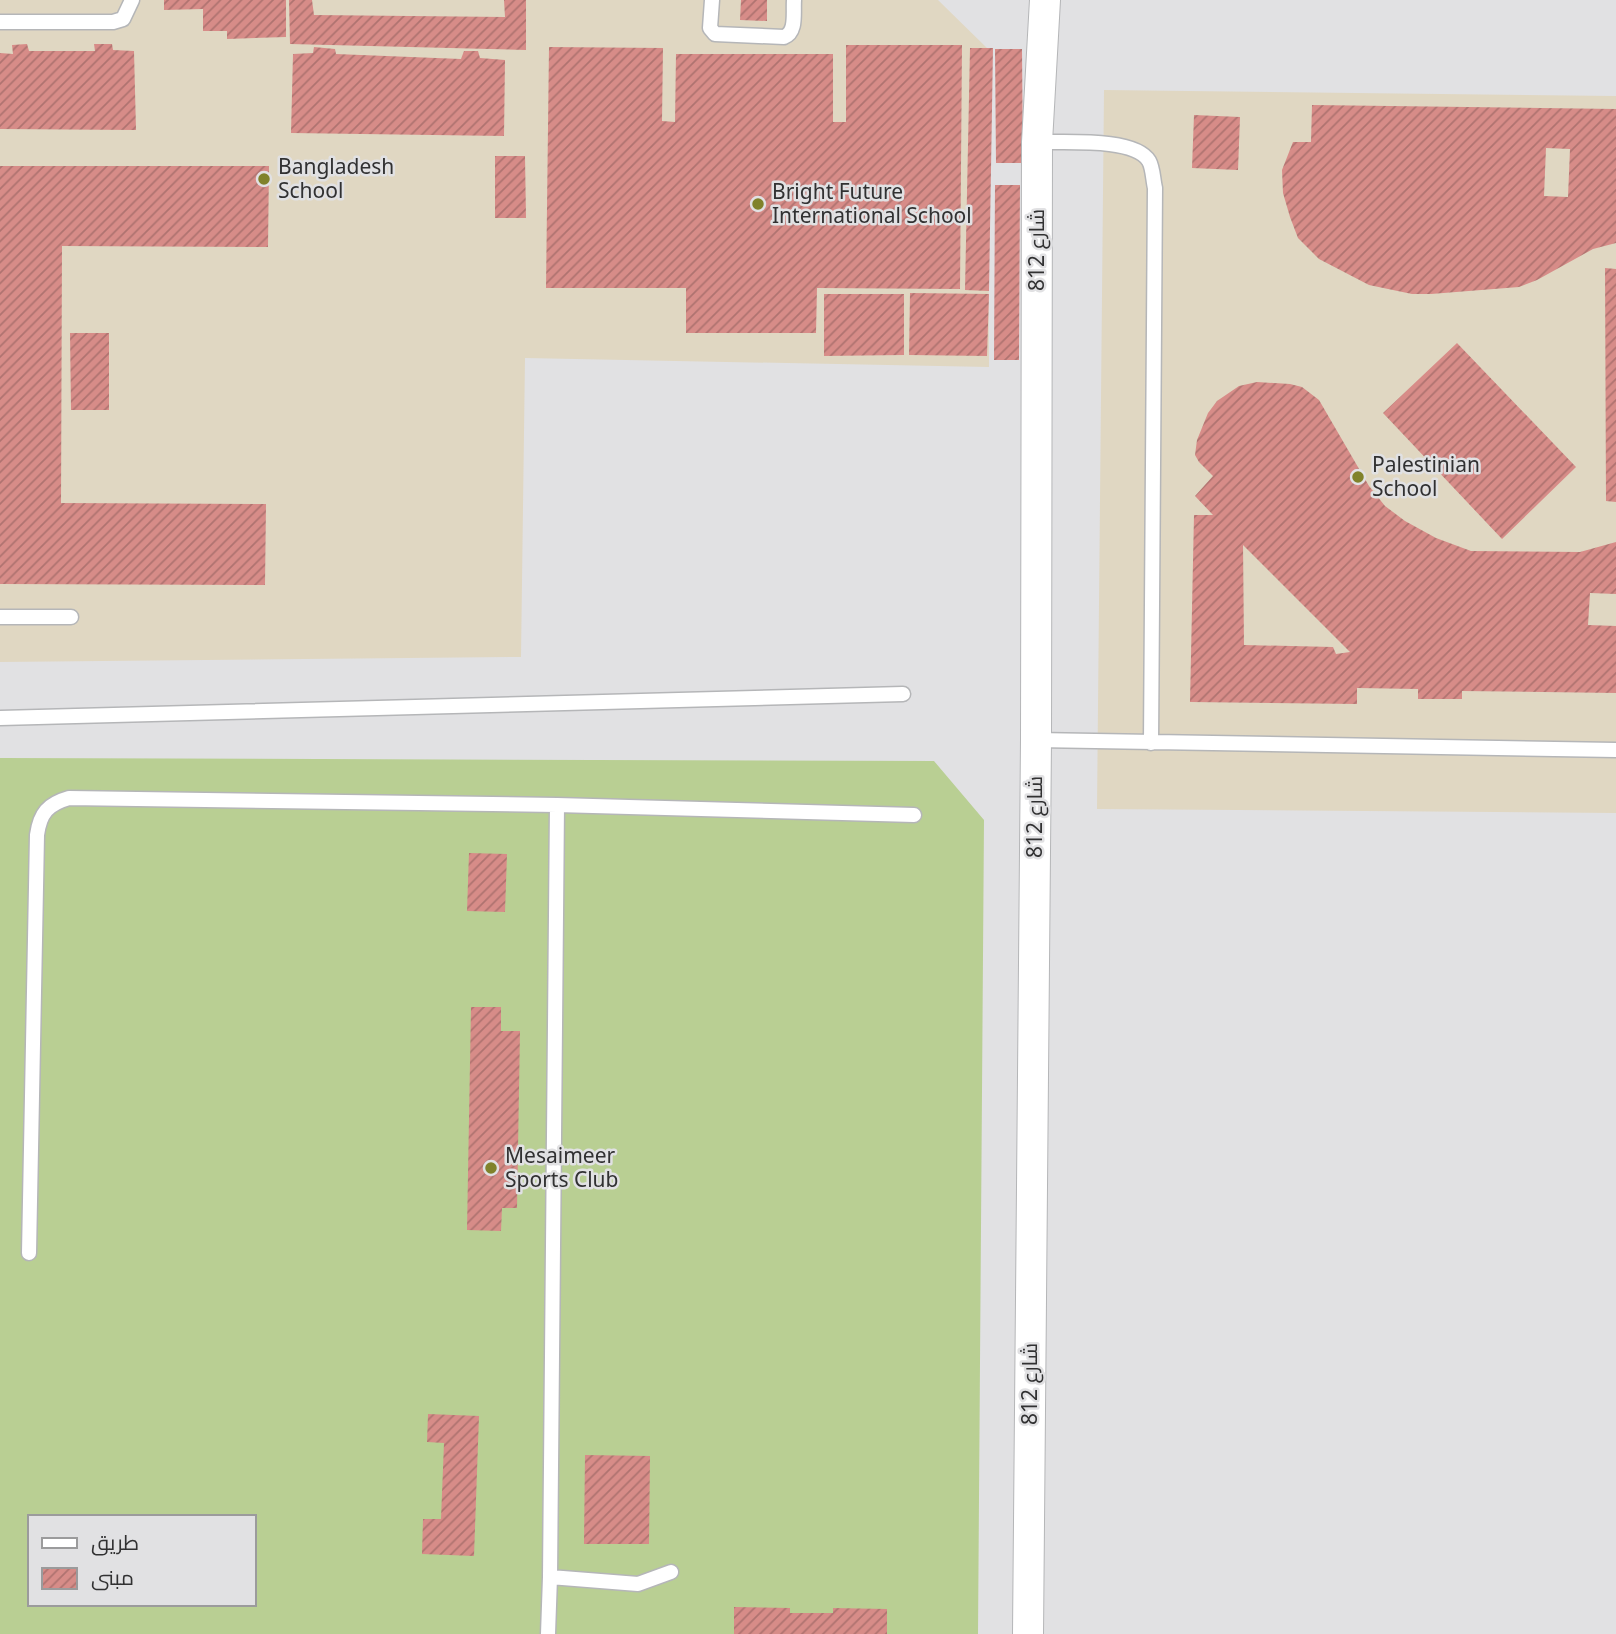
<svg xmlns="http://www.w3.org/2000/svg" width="1616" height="1634" viewBox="0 0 1616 1634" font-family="'Noto Sans',Cairo,sans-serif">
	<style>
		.education { fill: #e0d7c2 }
		.grass { fill: #b9cf93; fill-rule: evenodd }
		.building { fill: url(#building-hatch); fill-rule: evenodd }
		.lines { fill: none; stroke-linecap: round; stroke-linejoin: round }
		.lane-casing { stroke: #b5b6b8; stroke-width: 17 }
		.street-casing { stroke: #b5b6b8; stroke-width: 32 }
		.lane { stroke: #fff; stroke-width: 14 }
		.street { stroke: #fff; stroke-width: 30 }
		.poi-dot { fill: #80822b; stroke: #e1e1e3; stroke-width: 2.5 }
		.labels { text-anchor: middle; stroke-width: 5; stroke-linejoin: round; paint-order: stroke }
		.poi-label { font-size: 21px; fill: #313132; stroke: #e1e1e3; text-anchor: start }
		.street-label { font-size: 21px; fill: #313132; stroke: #e1e1e3 }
	</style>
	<defs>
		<pattern id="building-hatch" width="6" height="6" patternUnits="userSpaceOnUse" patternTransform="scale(1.75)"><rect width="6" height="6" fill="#d78c88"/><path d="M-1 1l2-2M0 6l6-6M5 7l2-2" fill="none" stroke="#af7370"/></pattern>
	</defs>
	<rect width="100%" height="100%" fill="#e1e1e3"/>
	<!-- education -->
	<path class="education" d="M0,0H938L988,49L989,367L525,358L521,657L0,662Z
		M1104,90L1616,96V813L1097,809Z"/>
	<!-- grass -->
	<path class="grass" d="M0,758L934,761L984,820L978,1634H0ZM30,1517H254V1604H30Z"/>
	<!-- building -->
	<path class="building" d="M164,0H286V37L227,39V31H203V9L164,10Z
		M289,0H312L314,15L505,17L504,0H526V50L290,44Z
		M741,0H767V21L740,20Z
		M27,44L29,51H95L94,44H112L113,50L134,51L136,130L0,129V53L13,54L12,45Z
		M846,45H962L960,289L817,288L816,333H686V288H546L549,47L663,48L662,121L675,122L676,54H833V122H846Z
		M314,47L335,49L336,54L461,59L464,51H478L480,58L505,60L504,136L291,133L293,54L313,53Z
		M970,48H993L989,291L965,290Z
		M995,49H1022L1023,163H996Z
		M1312,105L1616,109V243L1593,249L1537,280L1519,287L1431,294H1412L1369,285L1319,259L1298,238L1290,217L1283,193L1282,170L1293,142H1311ZM1546,148L1570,149L1568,197L1544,196Z
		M1194,115L1240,117L1238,170L1192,168Z
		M495,156H525L526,218H495Z
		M0,166H269L268,247L62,246L61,503L266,504L265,585L0,584Z
		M995,185H1020L1019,360H994Z
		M1605,268L1616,269V502L1606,501Z
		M910,293L989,294L987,356L909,355Z
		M824,294H904V355L824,356Z
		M70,333H109V410H71Z
		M1457,343L1576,467L1502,539L1383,413Z
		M1257,382L1290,384L1302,387L1319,400L1369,486L1385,506L1405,521L1436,538L1471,551L1580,552L1616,542V594L1590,593L1588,625L1616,626V693L1462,691V699H1418V689L1357,688V704L1190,702L1194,515H1213L1195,496L1213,476L1199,462L1195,455L1197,440L1208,413L1217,401L1239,386ZM1243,545L1350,652L1336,654L1333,647L1244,645Z
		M469,853L507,854L505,912L467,911Z
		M471,1007H501V1031H520L517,1208H502L501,1231L467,1230Z
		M428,1414L479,1416L474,1556L422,1554L423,1519H441L444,1443L427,1442Z
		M585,1455L650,1456L649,1544H584Z
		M734,1607L790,1608V1613H833V1608L887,1609V1634H734Z"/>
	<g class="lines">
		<defs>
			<path id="lane" d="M712,0L710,28L715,34L784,37C797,32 793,13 794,0
				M0,22H113L123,19L132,0
				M1037,142C1063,143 1135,137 1149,161C1153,168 1153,180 1155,188L1151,743
				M0,617H71
				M0,718L903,694
				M1036,740L1616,750
				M29,1253L37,835C40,813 48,804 69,798L557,805L914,815
				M550,1577L638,1584L671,1572
				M548,1634L550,1577L557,805"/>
			<path id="street" d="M1028,1634L1036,740L1037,142L1045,0"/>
		</defs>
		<!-- lane casing -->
		<use href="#lane" class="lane-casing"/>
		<!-- street casing -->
		<use href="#street" class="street-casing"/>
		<!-- lane -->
		<use href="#lane" class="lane"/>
		<!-- street -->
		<use href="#street" class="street"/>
	</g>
	<!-- markers -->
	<g class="poi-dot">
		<circle cx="264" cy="179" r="7"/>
		<circle cx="758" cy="204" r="7"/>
		<circle cx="1358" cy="477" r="7"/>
		<circle cx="491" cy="1168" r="7"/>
	</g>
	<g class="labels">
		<!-- poi labels -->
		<g class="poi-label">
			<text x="278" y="174">Bangladesh<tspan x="278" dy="24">School</tspan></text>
			<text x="772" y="199">Bright Future<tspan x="772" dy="24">International School</tspan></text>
			<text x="1372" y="472">Palestinian<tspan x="1372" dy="24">School</tspan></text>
			<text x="505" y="1163">Mesaimeer<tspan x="505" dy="24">Sports Club</tspan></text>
		</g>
		<!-- street labels -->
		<g class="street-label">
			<text transform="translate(1037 250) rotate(-90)" y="7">شارع 812</text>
			<text transform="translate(1035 817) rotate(-90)" y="7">شارع 812</text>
			<text transform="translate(1030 1384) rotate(-90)" y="7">شارع 812</text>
		</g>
	</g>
	<!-- legend -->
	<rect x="28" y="1515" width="228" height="91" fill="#e1e1e3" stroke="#9b9b9c" stroke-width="2"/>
	<rect x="42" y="1538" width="35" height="10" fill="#ffffff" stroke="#9b9b9c" stroke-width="2"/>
	<text x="91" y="1550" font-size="21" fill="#313132">طريق</text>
	<rect x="42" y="1568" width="35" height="21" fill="url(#building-hatch)" stroke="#9b9b9c" stroke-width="2"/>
	<text x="91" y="1585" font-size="21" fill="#313132">مبنى</text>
</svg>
